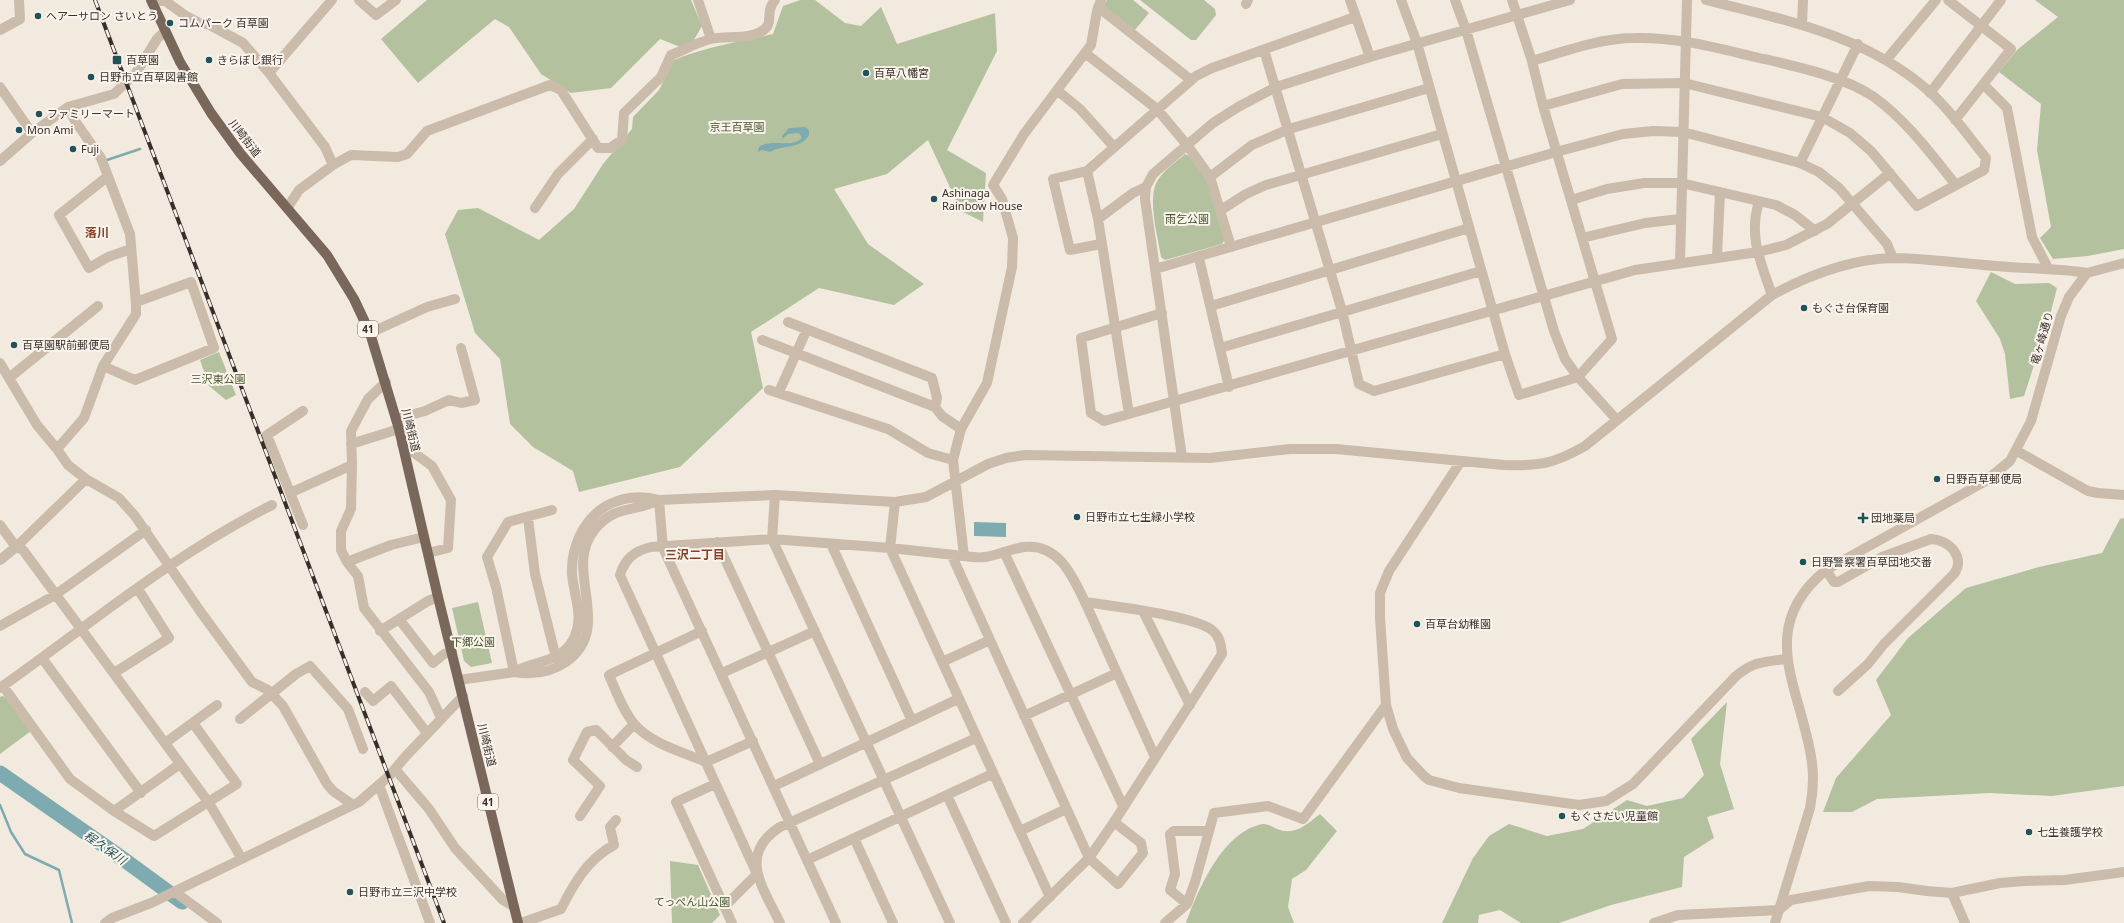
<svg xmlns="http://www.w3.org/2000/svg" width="2124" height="923" viewBox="0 0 2124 923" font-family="'Noto Sans','Noto Sans JP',sans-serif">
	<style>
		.green { fill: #b4c19f }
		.water { fill: #7eabaf }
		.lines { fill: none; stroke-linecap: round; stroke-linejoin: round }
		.stream { stroke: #7eabaf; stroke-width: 2.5 }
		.river { stroke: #7eabaf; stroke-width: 15 }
		.minor { stroke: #cbbbab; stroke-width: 10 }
		.tertiary { stroke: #cbbbab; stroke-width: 10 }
		.primary { stroke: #7a675c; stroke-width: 10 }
		.rail-casing { stroke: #382f2a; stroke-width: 4 }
		.rail { stroke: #faf4ec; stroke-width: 2.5; stroke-dasharray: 8; stroke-linecap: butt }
		.poi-dot { fill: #205359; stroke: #faf4ec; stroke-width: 1.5 }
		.labels { text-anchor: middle; stroke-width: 4; stroke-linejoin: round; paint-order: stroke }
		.shield { fill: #faf4ec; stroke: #726a64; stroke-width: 1 }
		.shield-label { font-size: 10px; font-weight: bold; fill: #382f2a }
		.poi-label { font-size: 11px; fill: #382f2a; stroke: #faf4ec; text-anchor: start }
		.park-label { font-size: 11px; fill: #46562e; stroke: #faf4ec }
		.street-label { font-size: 11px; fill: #382f2a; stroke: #faf4ec }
		.neighbourhood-label { font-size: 12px; font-weight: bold; fill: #864025; stroke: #faf4ec }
		.water-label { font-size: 12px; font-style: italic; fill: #205359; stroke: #faf4ec }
	</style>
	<rect width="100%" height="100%" fill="#f2eadf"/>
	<!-- green -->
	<path class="green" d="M427,0H691L702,26L688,50L660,39L611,88L571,93L541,74L509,27L495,19L418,83L381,39Z
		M800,0H815L845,23L861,26L881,7L897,44L995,13L997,51L947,150L986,173L983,222L961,211L928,140L887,174L834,189L868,244L924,284L894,305L819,288L751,332L763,388L680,467L579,492L573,471L533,447L510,424L500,359L475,333L445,234L458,210L478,208L539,240L574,209L603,164L632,129L633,117L659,90L674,60C705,47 739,42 773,34L783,6Z
		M1107,0H1133L1149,13L1134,31L1106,9L1104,5Z
		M1140,0H1204L1215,9L1216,15L1196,40H1191Z
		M2035,0H2124V249L2088,256L2053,259L2040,238L2051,227L2037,150L2041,104L1999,72L2017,50L2058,17Z
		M1185,154C1208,163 1218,217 1225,239L1222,244L1165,260L1161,257C1158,236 1145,194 1160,177C1167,168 1177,161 1185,154Z
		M1991,272L2015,284L2049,283L2057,288L2049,319L2024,396L2010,399L2005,354L2000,339L1976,301Z
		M219,352L236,395L226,400L209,386L200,360Z
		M2124,518V786L2052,796L1990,793L1877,799L1852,812H1823L1836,778L1891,715L1876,680L1908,638L1966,588L2039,567L2102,553L2120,519Z
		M478,602L492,663L471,667L464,661L452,608Z
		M2,696L5,697L31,731L0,754V697Z
		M1727,702L1720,764L1734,809L1707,817L1714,838L1684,857L1682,887L1611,905L1559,923H1521L1500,910L1479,915L1478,923H1442L1473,858L1489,836L1509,824L1547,836L1583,829L1627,800L1647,806L1683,798L1704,775L1691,739Z
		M1320,814L1337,831L1306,870L1292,879L1288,907L1294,923H1186C1199,888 1223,831 1263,824C1268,824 1273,827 1277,829C1295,836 1306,825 1320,814Z
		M670,861L698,865L720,915L712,923H672Z"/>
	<!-- water -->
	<path class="water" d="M805,127L809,130V135C800,150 784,144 770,152L762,150L758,152L759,147C772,138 790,149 802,138L799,133L788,134L782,139V136L789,128Z
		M974,522L1006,523V537L974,536Z"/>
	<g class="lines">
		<!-- stream -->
		<path class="stream" d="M107,160L140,149
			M0,805L11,832L25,854L59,870L72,923"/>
		<!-- river -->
		<path class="river" d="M0,773L119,856L182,902"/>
		<!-- minor -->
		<path class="minor" d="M359,0L376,15L396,0
			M698,0L711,39
			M1350,0L1370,57
			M1401,0L1417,43L1505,354
			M1948,0L2011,49L1955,120
			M152,3L164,0L186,16L199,23L208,24L243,43L269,73L325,147L333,165
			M1246,4L1248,0
			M1098,7L1191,80
			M1802,24L1803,0
			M0,30L20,19L19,0
			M1264,50L1342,311L1359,384L1374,391L1505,354L1519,395L1578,377L1612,339L1543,106L1532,61L1512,0
			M1085,53L1157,109L1187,145L1210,177L1231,247
			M1887,59L1936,0
			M1532,61C1565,51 1600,38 1635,38C1675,37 1713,47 1751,56C1789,65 1842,75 1874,97C1907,121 1931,154 1956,185
			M269,73L332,0
			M1984,85L2007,108L2032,237L2048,268
			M0,87L32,133
			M1058,91L1080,109L1114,147
			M1930,93L2001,0
			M1543,106L1622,84L1684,83L1822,117L1850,133L1871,151L1917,206L1984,170L1986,158C1968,136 1952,112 1931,93C1868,36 1786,20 1706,0
			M68,107L75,121L101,158L130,234L136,304V314L103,366L84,418L57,449L68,465L86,479L119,498L135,516L200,611L252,682L268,690L283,706L327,784L333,791L353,805
			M0,161L32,133L68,107L114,94L136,73L157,39L165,31
			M1800,163L1858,44
			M1087,171L1098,219L1129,414
			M107,177L59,215L89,268L108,257L131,249
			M1210,177L1252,145L1289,129L1429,88
			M1571,200L1607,189L1644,183H1681L1776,205L1795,215L1815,231
			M1759,202C1748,236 1761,263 1772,295
			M288,207L299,190L333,165L351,155L398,157L407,154L427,131L550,85L561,90L598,148H610L622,140L624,113L661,77L671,55C684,50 698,42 711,39C728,35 752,41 766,28C773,21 765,12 775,0
			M535,208L558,174L593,139
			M1221,210L1246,194L1266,185L1442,134
			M1098,219L1133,193L1146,187
			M1013,238L1002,199L993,185L1024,134L1091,45L1097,11L1101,0
			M1582,238L1645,223L1680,219
			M1101,244L1070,250L1053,179L1087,171L1196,76L1212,68L1355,17
			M1717,257L1720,192
			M1199,258L1229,387
			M1211,306L1469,228
			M1162,313L1081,338L1091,413L1104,421L1635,270L1758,252L1786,245L1827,224L1890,173
			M788,322L932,378L937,398L935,407
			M370,333L427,307L455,299
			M762,340L935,407L942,416L961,429
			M1220,348L1481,271
			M0,363L37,425L57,449
			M103,366L135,380L214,348L191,282L136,302
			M9,378L98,306
			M769,390L888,429L928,453L953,460
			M779,392L807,329
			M396,419L425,411L449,400L461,403L475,400L461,348
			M351,444L399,429
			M402,444L432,466L451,500L448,548L428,553
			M2017,451L2088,491L2098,493L2124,495
			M352,465L351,509L341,531V550L347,562L358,576L364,608L429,692L441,718
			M290,493L352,465L351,431L368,399L386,382
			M775,495L772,539L950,923
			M895,502L890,548L1050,897
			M528,518L535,574L556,658
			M0,525L16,547L23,550L209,803L242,859
			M303,525L267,435L303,411
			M717,542L820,764
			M831,544L912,721
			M1004,552L1123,806
			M952,556L1089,858L1118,884L1143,853L1141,843L1114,822
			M0,560L16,547L86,479
			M347,562L391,545L424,537
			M1826,570L1834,582H1838L1882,557L1931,539C1949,540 1966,557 1954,574L1884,644L1868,664L1838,691
			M1085,602L1155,757
			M1143,611L1190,705
			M399,619L433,663L444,654L452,652
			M0,626L55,595L146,530
			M380,631L428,601L438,597
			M702,631L609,675C616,691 623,711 635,725C652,744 683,752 706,762L753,741
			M42,658L141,793
			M942,662L990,640
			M514,672C534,660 560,664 573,640C585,618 574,597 572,574C571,547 583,520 606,506C623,497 641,495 659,500
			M514,672C532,675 550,673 566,662C616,626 561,570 595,529C616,504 634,513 659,500
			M514,672L496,587L487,557L508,522L552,510
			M114,673L169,638L138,589
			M722,673L815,631
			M3,686L70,779L114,811L154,836L237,784L193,723
			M0,688C89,625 174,554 272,505
			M365,692L373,701L391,686L427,733
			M1024,716L1117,673
			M240,719L296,674L310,666L348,709L363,749
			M165,743L217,705
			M612,747L634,724
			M395,769L429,809L455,848L503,900L513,906
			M715,784L676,802L732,923
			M379,785L430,923
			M774,786L958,699
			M947,795L1006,923
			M114,811L180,764
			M580,816L600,786L573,760L587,732L596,730L626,760L637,767
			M1020,831L1066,809
			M854,838L893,923
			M807,860L992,774
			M175,892L217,923
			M1952,893L1965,923
			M1187,904L1170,890L1175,874L1170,834L1174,831H1208
			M724,907L757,874L620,575C625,559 634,551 651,547L772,539L890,548L964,556
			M1779,910L1791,900L1869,886L1898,887L1927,891L1952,893L2000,883L2024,881L2065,880L2124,872
			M105,923L112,918L151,903L359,802L389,776L406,756L463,696
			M521,923L561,909C574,883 588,859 614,845L610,827L616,820
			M1165,923L1187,904L1195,882L1214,813L1268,806L1303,819L1386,705"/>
		<!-- tertiary -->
		<path class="tertiary" d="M1455,0L1466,30L1554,331L1565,359L1578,377L1617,420
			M1013,238L1012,267L987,383L961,429L953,460L964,556C971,557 979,558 985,557C998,555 1011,549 1024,547C1059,543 1073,577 1085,602C1111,606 1197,616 1213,631C1220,637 1221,645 1222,654L1114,822L1089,858L1023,923
			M1680,262L1687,0
			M1155,269L1556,152L1623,134L1653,131L1683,132L1800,163L1819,172L1839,188L1887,244L1893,258
			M1182,457L1145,199L1146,187L1153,174L1187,145L1213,123L1238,107L1276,87L1370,57L1570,0
			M1461,461L1389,571L1380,593V618L1386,705L1393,729L1407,758L1424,776L1429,780L1459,788L1579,805L1606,801L1633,784L1736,676C1754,661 1764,662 1786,659
			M459,680L514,672
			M780,923C763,887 737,855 780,827L976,738
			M836,923L663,548L659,500L775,495L895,502L926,497L988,464L1006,458L1025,455L1210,458L1290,449H1336L1504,465C1539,466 1554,464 1585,446L1772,295C1809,275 1850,259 1893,258C1927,258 1962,264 1996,266C2027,269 2057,268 2087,273
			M1654,923L1678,915L1779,910
			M1775,923L1810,808C1813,793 1814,779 1812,763C1803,692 1753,629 1826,570L1984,482L2010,461L2031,421L2061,316L2069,297L2087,273L2124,263"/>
		<!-- primary -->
		<path class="primary" d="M151,0L180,62L211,113L240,153L327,255L354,299L370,333L399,429L438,597L518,923"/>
		<defs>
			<path id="rail" d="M95,0L444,923"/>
		</defs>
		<!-- rail casing -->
		<use href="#rail" class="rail-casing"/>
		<!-- rail -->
		<use href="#rail" class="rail"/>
	</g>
	<!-- markers -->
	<g class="poi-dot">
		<circle cx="38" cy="16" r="4"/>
		<circle cx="170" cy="23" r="4"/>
		<rect x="112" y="55" width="10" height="10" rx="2"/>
		<circle cx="209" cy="60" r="4"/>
		<circle cx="866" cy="73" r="4"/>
		<circle cx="91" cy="77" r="4"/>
		<circle cx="39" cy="114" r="4"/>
		<circle cx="19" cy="130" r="4"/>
		<circle cx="73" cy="149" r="4"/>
		<circle cx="934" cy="199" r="4"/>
		<circle cx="1804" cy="308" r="4"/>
		<circle cx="14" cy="345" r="4"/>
		<circle cx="1937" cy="479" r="4"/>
		<circle cx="1077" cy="517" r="4"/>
		<path d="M1861 512h4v4h4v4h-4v4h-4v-4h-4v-4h4z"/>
		<circle cx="1803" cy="562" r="4"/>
		<circle cx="1417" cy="624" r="4"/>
		<circle cx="1562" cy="816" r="4"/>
		<circle cx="2029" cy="832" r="4"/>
		<circle cx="350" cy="892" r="4"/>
	</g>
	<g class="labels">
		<!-- shield labels -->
		<g class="shield">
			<rect x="358" y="321" width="20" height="16" rx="3"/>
			<rect x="478" y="794" width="20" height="16" rx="3"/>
		</g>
		<g class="shield-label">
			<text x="368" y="333">41</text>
			<text x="488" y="806">41</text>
		</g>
		<!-- poi labels -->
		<g class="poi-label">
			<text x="46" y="20">ヘアーサロン さいとう</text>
			<text x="178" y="27">コムパーク 百草園</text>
			<text x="126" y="64">百草園</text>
			<text x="217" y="64">きらぼし銀行</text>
			<text x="874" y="77">百草八幡宮</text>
			<text x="99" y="81">日野市立百草図書館</text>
			<text x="47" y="118">ファミリーマート</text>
			<text x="27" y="134">Mon Ami</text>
			<text x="81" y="153">Fuji</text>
			<text x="942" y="197">Ashinaga<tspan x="942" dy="13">Rainbow House</tspan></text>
			<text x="1812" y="312">もぐさ台保育園</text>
			<text x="22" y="349">百草園駅前郵便局</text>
			<text x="1945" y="483">日野百草郵便局</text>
			<text x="1085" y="521">日野市立七生緑小学校</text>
			<text x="1871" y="522">団地薬局</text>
			<text x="1811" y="566">日野警察署百草団地交番</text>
			<text x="1425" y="628">百草台幼稚園</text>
			<text x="1570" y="820">もぐさだい児童館</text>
			<text x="2037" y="836">七生養護学校</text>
			<text x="358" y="896">日野市立三沢中学校</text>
		</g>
		<!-- park labels -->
		<g class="park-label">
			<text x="737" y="131">京王百草園</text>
			<text x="1187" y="223">雨乞公園</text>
			<text x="218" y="383">三沢東公園</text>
			<text x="473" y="646">下郷公園</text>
			<text x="692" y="906">てっぺん山公園</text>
		</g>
		<!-- street labels -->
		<g class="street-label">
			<text transform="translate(245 138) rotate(52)" y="4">川崎街道</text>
			<text transform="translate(2042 338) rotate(-74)" y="4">竜ヶ峰通り</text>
			<text transform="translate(411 430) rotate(76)" y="4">川崎街道</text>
			<text transform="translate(487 745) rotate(76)" y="4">川崎街道</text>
		</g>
		<!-- neighbourhood labels -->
		<g class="neighbourhood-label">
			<text x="97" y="237">落川</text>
			<text x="695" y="559">三沢二丁目</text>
		</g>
		<!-- water labels -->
		<g class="water-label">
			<text transform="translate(105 848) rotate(35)" y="4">程久保川</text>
		</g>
	</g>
</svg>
